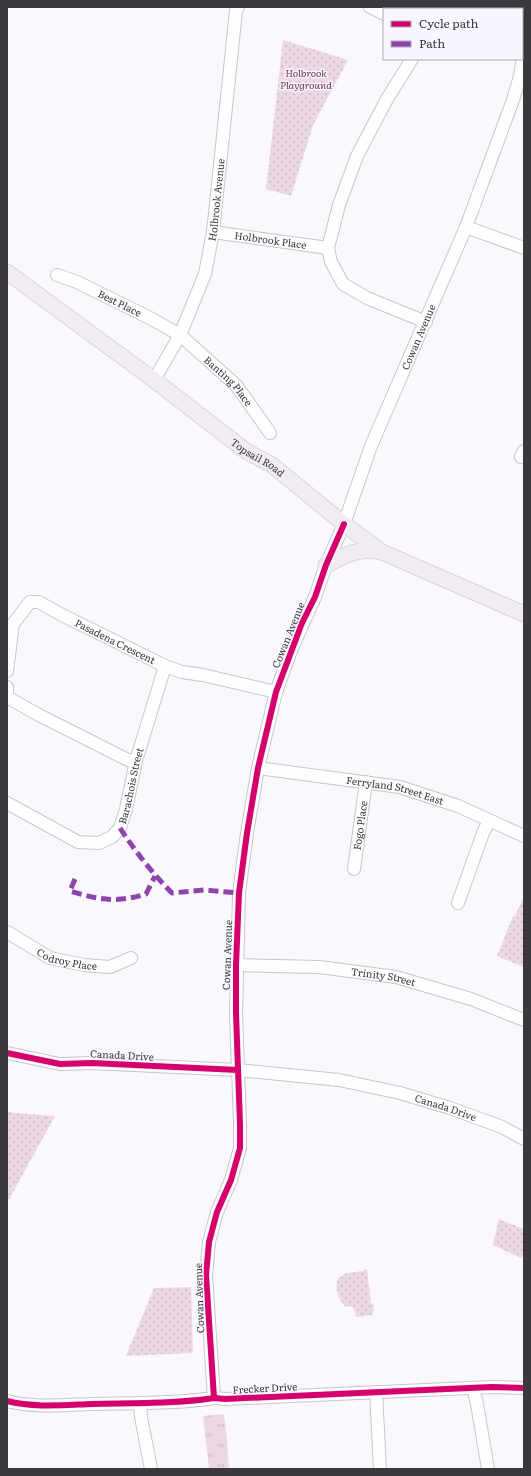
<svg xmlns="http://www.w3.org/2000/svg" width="531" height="1476" viewBox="0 0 531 1476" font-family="Literata,serif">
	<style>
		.grass { fill: url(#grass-tufts) }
		.park { fill: url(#park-dots) }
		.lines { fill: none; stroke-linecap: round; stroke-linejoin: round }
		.minor-casing { stroke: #c8c6cb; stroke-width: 14 }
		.major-casing { stroke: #d6d5d7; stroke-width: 17 }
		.minor { stroke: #fefeff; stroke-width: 12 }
		.major { stroke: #f1ecf2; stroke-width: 15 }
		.quiet { stroke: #8e44ad; stroke-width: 5; stroke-dasharray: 10 5; stroke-linecap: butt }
		.cycleway-casing { stroke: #f9f6ff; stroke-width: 8 }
		.cycleway { stroke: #d6006c; stroke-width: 6 }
		.labels { text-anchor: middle; stroke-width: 3; stroke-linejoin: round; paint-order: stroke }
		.park-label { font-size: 10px; font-style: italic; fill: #6d3057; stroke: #f9f6ff }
		.street-label { font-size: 10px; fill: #3a383c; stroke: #f9f6ff }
	</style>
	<defs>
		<pattern id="grass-tufts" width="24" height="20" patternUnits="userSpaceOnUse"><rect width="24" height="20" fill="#ebd8e4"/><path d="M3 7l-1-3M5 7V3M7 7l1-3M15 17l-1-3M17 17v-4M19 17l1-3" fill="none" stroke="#cabac4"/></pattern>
		<pattern id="park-dots" width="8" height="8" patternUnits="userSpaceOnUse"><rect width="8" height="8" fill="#ebd8e4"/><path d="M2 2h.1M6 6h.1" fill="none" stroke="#cabac4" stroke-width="1.8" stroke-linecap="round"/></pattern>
	</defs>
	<rect width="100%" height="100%" fill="#faf8fd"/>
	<!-- grass -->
	<path class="grass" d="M224,1414L227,1440L229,1469H209L203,1416Z"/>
	<!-- park -->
	<path class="park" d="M283,40L348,60L313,125L291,196L266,189Z
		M524,896V967L497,956L513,916H515Z
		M7,1111L14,1113L55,1116L7,1203Z
		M499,1219L524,1229V1255L521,1258L493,1245Z
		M367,1270L371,1303L374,1305L373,1315L356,1317L353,1307L345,1306C337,1297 335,1290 338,1278L344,1274Z
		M191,1287L193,1353L126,1356L154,1288Z"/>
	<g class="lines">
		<defs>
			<g id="minor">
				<path d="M370,7L384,14"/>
				<path d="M412,59L387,99L357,156L339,205L328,248L331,262L343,284L367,298L426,322"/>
				<path d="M466,227L524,248"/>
				<path id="s1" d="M213,232L328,248"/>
				<path id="s2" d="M57,275L77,282L150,318L180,335L236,385L270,433"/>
				<path id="s3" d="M154,380L180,335L205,274L213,232L236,11L238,7"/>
				<path d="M521,457L524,451"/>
				<path id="s4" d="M7,671L13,624L30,602H39L60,614L165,666L182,672L203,675L276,692"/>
				<path d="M7,687V697L37,714L128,760L136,761"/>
				<path id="s5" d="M258,768L400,787L458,806L524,836"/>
				<path id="s6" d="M7,803L78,842L99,843L112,837L120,828L126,809L136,761L165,666"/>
				<path id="s7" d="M354,869L366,782"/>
				<path d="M458,903L483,833L489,821"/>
				<path id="s8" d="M7,932L50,958L84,965L110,967L131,958"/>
				<path id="s9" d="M236,965L319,967L396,977L471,999L524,1020"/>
				<path id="s10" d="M7,1053L60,1064L92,1063L238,1070L339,1080L400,1093L450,1108L502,1127L524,1139"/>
				<path d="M473,1388L477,1404L488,1469"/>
				<path d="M376,1392L380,1469"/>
				<path id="s11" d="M214,1398L206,1275L209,1242L217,1212L231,1180L240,1148V1124L236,1013L239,893L247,833L258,768L276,692L292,648L315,597L326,565L344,524L371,446L466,227L513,100L520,76L524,51"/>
				<path d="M7,1401C34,1408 64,1405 92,1404C132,1403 174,1404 214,1398L225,1399L491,1387L524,1388"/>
				<path d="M140,1403L141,1417L151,1469"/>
			</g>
			<g id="major">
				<path id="s12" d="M7,272L154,380L246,451L272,465L344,524L382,552L524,614"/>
				<path d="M326,565C346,555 359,547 381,552"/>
			</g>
		</defs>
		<!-- minor casing -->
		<use href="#minor" class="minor-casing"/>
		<!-- major casing -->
		<use href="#major" class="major-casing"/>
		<!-- minor -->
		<use href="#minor" class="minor"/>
		<!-- major -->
		<use href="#major" class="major"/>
		<!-- quiet -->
		<path class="quiet" d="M120,828C135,851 152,873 172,893L204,890L239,893
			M75,879L70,891C100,900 116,903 146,894L155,876"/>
		<defs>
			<path id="cycleway" d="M7,1053L60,1064L92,1063L238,1070
				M214,1398L206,1275L209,1242L217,1212L231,1180L240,1148V1124L236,1013V965L239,893L247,833L258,768L276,692L302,623L315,597L326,565L344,524
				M7,1401C34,1408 64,1405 92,1404C132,1403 174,1404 214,1398L225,1399L491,1387L524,1388"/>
		</defs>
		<!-- cycleway casing -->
		<use href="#cycleway" class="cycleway-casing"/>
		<!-- cycleway -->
		<use href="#cycleway" class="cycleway"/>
	</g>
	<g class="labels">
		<!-- park labels -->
		<g class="park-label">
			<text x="306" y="77">Holbrook<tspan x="306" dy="12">Playground</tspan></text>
		</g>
		<!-- street labels -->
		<g class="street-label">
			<text dy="4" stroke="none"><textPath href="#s3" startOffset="193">Holbrook Avenue</textPath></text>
			<text dy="4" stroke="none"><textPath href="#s1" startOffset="58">Holbrook Place</textPath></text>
			<text dy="4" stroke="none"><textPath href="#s2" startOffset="69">Best Place</textPath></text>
			<text dy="4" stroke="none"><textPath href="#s11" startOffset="1098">Cowan Avenue</textPath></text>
			<text dy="4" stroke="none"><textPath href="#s2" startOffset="204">Banting Place</textPath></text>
			<text dy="4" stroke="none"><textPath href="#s12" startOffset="312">Topsail Road</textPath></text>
			<text transform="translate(288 635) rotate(-68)" y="4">Cowan Avenue</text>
			<text dy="4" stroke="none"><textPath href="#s4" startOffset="170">Pasadena Crescent</textPath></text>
			<text dy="4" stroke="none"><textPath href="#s6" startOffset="172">Barachois Street</textPath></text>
			<text dy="4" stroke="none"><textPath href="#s5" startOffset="139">Ferryland Street East</textPath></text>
			<text dy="4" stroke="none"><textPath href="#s7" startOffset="44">Fogo Place</textPath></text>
			<text transform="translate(227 955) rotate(-88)" y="4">Cowan Avenue</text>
			<text dy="4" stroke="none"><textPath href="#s8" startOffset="67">Codroy Place</textPath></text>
			<text dy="4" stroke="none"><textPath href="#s9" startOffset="148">Trinity Street</textPath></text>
			<text transform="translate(122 1055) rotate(3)" y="4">Canada Drive</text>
			<text dy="4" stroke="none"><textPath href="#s10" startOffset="444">Canada Drive</textPath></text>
			<text transform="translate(199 1298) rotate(-92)" y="4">Cowan Avenue</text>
			<text transform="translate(265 1388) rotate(-3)" y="4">Frecker Drive</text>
		</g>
	</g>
	<!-- border -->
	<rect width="531" height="1476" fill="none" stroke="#3a383c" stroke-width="16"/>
	<!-- legend -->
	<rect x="383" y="8" width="140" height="52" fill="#f9f6ff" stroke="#adaab1"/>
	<rect x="391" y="21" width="20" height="6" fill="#d6006c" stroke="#adaab1"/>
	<text x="419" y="28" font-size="12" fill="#3a383c">Cycle path</text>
	<rect x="391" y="41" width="20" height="6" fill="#8e44ad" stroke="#adaab1"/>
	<text x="419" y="48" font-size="12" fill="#3a383c">Path</text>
</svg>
